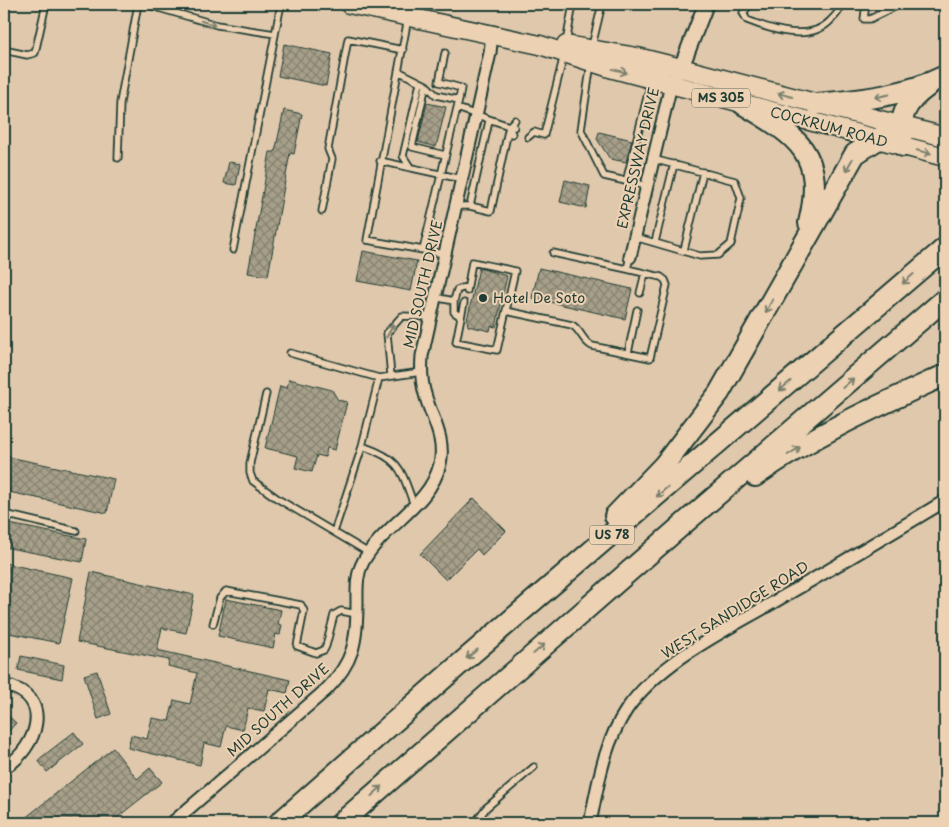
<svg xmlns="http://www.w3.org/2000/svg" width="949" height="827" viewBox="0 0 949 827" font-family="'Playpen Sans',sans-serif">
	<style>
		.building { fill: url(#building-cross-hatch); stroke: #1f3d34 }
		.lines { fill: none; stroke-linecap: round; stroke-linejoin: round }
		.service-casing { stroke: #1f3d34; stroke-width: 9 }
		.minor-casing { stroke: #1f3d34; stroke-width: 15 }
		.tertiary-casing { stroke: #1f3d34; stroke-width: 18 }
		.primary-casing { stroke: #1f3d34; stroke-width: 21 }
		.motorway-casing { stroke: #1f3d34; stroke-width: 24 }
		.service { stroke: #ecd1b3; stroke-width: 5.5 }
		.minor { stroke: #ecd1b3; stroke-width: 11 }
		.tertiary { stroke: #ecd1b3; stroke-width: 14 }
		.primary { stroke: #ecd1b3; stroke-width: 18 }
		.motorway { stroke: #ecd1b3; stroke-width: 20 }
		.oneway { stroke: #7b806d }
		.poi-dot { fill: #1f3d34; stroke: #ecd1b3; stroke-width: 2 }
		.labels { text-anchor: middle; stroke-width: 4; stroke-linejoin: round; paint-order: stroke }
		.shield { fill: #ecd1b3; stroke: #5c695a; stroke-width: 1 }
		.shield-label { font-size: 12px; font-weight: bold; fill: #1f3d34 }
		.street-label { font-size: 14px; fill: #1f3d34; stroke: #ecd1b3 }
		.poi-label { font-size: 14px; fill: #1f3d34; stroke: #ecd1b3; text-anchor: start }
	</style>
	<defs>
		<pattern id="building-cross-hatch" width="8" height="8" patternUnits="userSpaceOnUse" patternTransform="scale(1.25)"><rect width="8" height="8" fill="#a69f89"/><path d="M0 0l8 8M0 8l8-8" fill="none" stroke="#878371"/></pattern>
	</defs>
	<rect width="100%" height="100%" fill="#e0c8ac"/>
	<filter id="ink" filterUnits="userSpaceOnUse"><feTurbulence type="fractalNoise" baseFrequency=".02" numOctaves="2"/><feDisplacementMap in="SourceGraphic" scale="10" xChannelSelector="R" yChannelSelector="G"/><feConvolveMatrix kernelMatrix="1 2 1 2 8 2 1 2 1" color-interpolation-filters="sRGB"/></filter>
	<g filter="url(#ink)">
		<!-- building -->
		<path class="building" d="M284,44L332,54L326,86L278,76Z
			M427,103L446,107L436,147L418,142Z
			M284,110L302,114L294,154L290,153L268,276L248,273L270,152H275Z
			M599,132L632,140L626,162L610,159L597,139Z
			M229,162L240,164L236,185L224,183Z
			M565,180L590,186L586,208L560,202Z
			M363,251L417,261L411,291L357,281Z
			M479,268L507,276L496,327L491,326L490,331L468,326L467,320Z
			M539,268L632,289L625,319L532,298Z
			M289,379L332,390L338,400L347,402L335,450L327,448L325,457L317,455L312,472L295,468L298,456L265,448L280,386L287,388Z
			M4,456L114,479L107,513L4,491Z
			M474,498L506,531L482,555L477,549L446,580L420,554Z
			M4,523L86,539L82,562L4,547Z
			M4,563L73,578L59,643L4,632Z
			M91,572L194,595L186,633L162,628L157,650L290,680L287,693L269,689L264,711L248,708L243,730L226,726L221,747L204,743L200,765L128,748L131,735L147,739L152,718L169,721L174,700L190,704L197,673L168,666L169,660L77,642Z
			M226,599L281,610L278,624L282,625L280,635L276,634L273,648L218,636Z
			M21,656L64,665L62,679L18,670Z
			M97,671L111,714L98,719L84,675Z
			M4,712L16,723L4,736Z
			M74,732L83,744L47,772L38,760Z
			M113,748L137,779L150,768L162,782L110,823H19Z"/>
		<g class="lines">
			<defs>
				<path id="service" d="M145,4L217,25L275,34
					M750,4L743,13L747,20C772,30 810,43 831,20C836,15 840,11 841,4
					M866,4L864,19H870L901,4
					M408,18L367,240L423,250L457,108L509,126
					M566,43L573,4
					M592,46L602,4
					M4,50L27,55L35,53L46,4
					M445,53L439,82L461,88L459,100
					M591,63L581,130L604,176L647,186
					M398,71L426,85L436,95L459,100L457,108
					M426,85L412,147L445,155
					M512,134L509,126L514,127
					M528,137L534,132L544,135L564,55
					M118,158L120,103L138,4
					M380,161L462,179
					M410,167L403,156L420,83
					M626,182L651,81
					M456,206H470L491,211L509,126L515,120
					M470,206L489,121
					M322,211L332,159L328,149L348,39L403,50
					M635,237L700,256L718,255L731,244L741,198L735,181L653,159
					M655,242L674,164
					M233,250L281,4
					M423,250L444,254
					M684,250L703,172
					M553,253L627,269
					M640,293L645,273
					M434,297L454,301V312L461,317L456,342L497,350L515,271L472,262L467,291
					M454,301L457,290L468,286
					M506,311L572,325C581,330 582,341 592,346L650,358L667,285L665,280L661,277L627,269L630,257
					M461,317L464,303
					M290,353L379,378
					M628,353L637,310
					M391,376L387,333L402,316L430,317
					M266,394L250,463V473L253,481L278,499L369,553
					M361,450L365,447C402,460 401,471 414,505
					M4,514L76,531
					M334,532L361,450L379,378L421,372
					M213,624L220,598L226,591L301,605L304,611L297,646L316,653L324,650L326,646L334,615L341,611L357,614
					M475,823L486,808L534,767"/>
				<path id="minor" d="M630,257L671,85L681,68
					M4,685C55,695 38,748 4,768
					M172,823L326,690C354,662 357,641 357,603C357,589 356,575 363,562C383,525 430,506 440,464C446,438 431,417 425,394C421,381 421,369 422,356L490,53L492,34
					M590,823C598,784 604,743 627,709C661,660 729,629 779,599C835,567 890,534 945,501"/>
				<path id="tertiary" d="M681,68L706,4"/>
				<path id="primary" d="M349,4L540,45L610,68L945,157
					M566,45L637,57L681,68L945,137"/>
				<path id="motorway" d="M743,104C798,137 826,153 809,223
					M816,104C860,100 905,96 945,76
					M903,146C899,117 903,104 928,86
					M755,476C814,434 880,405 945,375
					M615,516L664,465L719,393L855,154L900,125
					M279,823L461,663L945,248
					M341,823L681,526L945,299"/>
			</defs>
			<!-- service casing -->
			<use href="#service" class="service-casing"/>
			<!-- minor casing -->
			<use href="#minor" class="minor-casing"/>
			<!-- tertiary casing -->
			<use href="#tertiary" class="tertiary-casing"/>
			<!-- primary casing -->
			<use href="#primary" class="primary-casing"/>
			<!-- motorway casing -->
			<use href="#motorway" class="motorway-casing"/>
			<!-- service -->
			<use href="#service" class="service"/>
			<!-- minor -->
			<use href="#minor" class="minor"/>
			<!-- tertiary -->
			<use href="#tertiary" class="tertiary"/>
			<!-- primary -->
			<use href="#primary" class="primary"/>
			<!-- motorway -->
			<use href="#motorway" class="motorway"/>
		</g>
		<!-- one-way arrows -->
		<defs><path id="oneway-shaft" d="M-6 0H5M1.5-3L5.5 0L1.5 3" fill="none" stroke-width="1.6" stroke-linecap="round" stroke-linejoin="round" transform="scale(1.25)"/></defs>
		<g class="oneway">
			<use href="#oneway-shaft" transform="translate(208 23) rotate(18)"/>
			<use href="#oneway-shaft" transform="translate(620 71) rotate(15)"/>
			<use href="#oneway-shaft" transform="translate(785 95) rotate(-165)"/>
			<use href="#oneway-shaft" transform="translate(882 96) rotate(168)"/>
			<use href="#oneway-shaft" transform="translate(924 152) rotate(14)"/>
			<use href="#oneway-shaft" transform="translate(849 165) rotate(120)"/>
			<use href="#oneway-shaft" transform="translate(908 279) rotate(139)"/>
			<use href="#oneway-shaft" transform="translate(769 306) rotate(118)"/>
			<use href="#oneway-shaft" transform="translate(390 331) rotate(-61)"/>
			<use href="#oneway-shaft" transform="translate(848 383) rotate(-41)"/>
			<use href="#oneway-shaft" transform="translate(785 386) rotate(139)"/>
			<use href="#oneway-shaft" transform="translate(794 451) rotate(-32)"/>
			<use href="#oneway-shaft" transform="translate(662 492) rotate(139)"/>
			<use href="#oneway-shaft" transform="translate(539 649) rotate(-41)"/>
			<use href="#oneway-shaft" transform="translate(472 654) rotate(141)"/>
			<use href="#oneway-shaft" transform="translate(377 791) rotate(-42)"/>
		</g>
	</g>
	<!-- markers -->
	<circle class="poi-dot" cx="483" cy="298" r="5"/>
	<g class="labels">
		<!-- shield labels -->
		<g class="shield">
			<rect x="692" y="88.5" width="58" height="19" rx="4"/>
			<rect x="589.5" y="525.5" width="45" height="19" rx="4"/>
		</g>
		<g class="shield-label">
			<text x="721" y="102">MS 305</text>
			<text x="612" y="539">US 78</text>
		</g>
		<!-- street labels -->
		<g class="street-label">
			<text transform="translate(829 127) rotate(15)" y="5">COCKRUM ROAD</text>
			<text transform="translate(638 158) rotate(-77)" y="5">EXPRESSWAY DRIVE</text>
			<text transform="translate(423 284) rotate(-77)" y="5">MID SOUTH DRIVE</text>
			<text transform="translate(735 610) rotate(-32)" y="5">WEST SANDIDGE ROAD</text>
			<text transform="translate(278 710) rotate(-42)" y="5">MID SOUTH DRIVE</text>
		</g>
		<!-- poi labels -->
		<g class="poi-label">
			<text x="493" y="303">Hotel De Soto</text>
		</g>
	</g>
	<!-- margin -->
	<rect width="949" height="827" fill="none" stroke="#ecd1b3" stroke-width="20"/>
	<rect x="10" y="10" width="929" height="807" fill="none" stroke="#1f3d34" stroke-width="2" filter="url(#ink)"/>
</svg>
